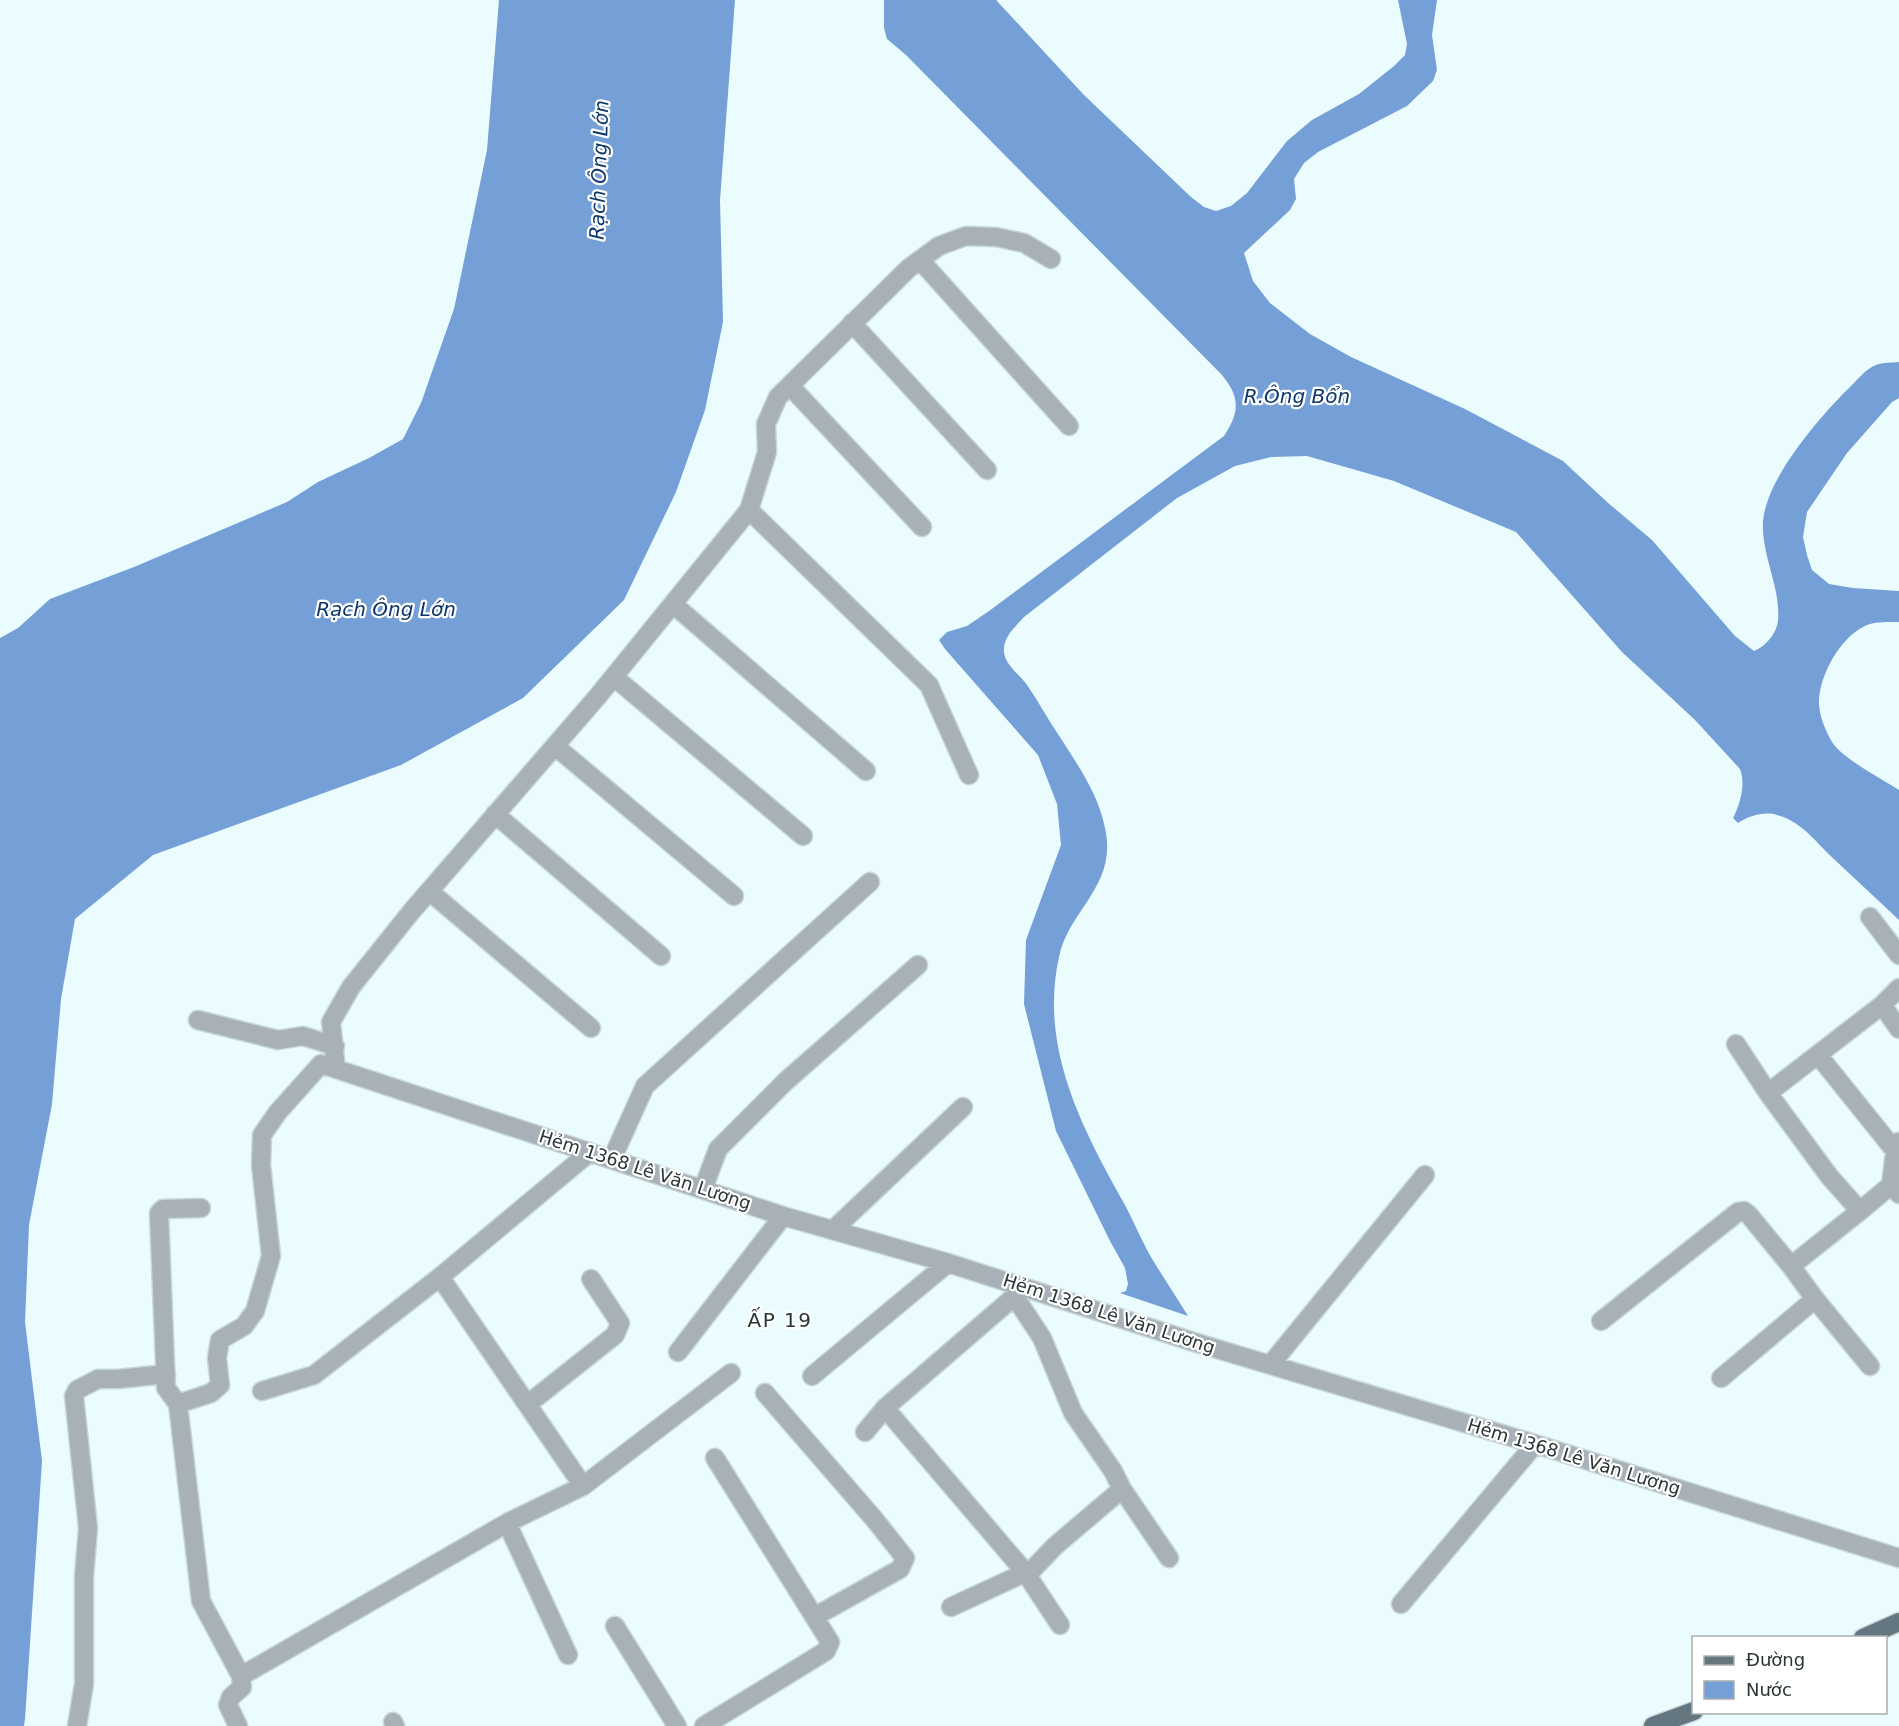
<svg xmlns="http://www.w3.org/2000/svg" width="1899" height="1726" viewBox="0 0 1899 1726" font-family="'DejaVu Sans',sans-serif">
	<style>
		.water { fill: #759fd7 }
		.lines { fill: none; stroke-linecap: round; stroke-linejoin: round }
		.minor-casing { stroke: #c8d8da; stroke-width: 21 }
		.major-casing { stroke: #c8d8da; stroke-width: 21 }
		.minor { stroke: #a7b1b7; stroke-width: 18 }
		.major { stroke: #647780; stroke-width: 18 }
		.labels { text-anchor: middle; stroke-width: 4.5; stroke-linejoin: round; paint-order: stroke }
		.street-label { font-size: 18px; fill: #2a3536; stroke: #fff }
		.water-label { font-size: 20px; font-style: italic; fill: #0d376a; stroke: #fff }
		.neighbourhood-label { font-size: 20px; letter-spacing: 1.5px; fill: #2a3536; stroke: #fff }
	</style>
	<rect width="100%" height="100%" fill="#ebfcfe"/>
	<!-- water -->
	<path class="water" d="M499,0H735L720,200L723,322L705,410L676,492L624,600L523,698L401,765L153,855L75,919L61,999L52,1104L29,1225L25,1322L42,1461L25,1719L24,1726H0V638L18,628L50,599L134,567L287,502L318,482L369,458L403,439L421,403L454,309L487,150Z
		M884,0H996L1084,95L1191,197L1204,207L1216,211L1231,206L1247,193L1287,141L1312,120L1359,94L1394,66L1405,55L1407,44L1398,0H1437L1432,35L1437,70L1433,81L1407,106L1318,152L1304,163L1294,179L1296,199L1290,210L1244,253L1253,281L1270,303L1310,334L1351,357L1465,409L1563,461L1607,502L1652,540L1735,636L1754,651C1766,646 1777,633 1778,620C1781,588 1761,555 1763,521C1767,477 1821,415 1852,385C1859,378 1867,368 1876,365C1883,362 1892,363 1899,362V398L1892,402L1847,453L1807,512L1803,537L1807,555L1812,570L1829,584L1853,588L1899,591V622C1887,622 1873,621 1863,627C1840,639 1821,673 1819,699C1818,713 1825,730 1832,742C1843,759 1882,779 1899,790V920C1878,900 1856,880 1835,860C1816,843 1803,822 1777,815C1764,811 1749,816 1738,823L1733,818C1740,805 1746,783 1740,769L1695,720L1622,652L1516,532L1394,481L1307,456L1271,457L1235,466L1177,498L1024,617C1015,627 1003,637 1004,651C1004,664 1020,675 1027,685C1037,699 1046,716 1056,731C1075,761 1098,792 1105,828C1118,886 1069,909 1059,957C1039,1048 1082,1128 1125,1205C1135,1224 1143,1244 1154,1262C1165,1280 1177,1298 1188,1316L1120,1293L1126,1291L1128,1284L1125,1268L1110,1241L1056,1131L1024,1004L1026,940L1061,845L1057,804L1038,755L945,649L939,640L947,632L967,626L989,611L1224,436C1240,412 1240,397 1222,375L906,55L887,39L884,28Z"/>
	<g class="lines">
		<defs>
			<path id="minor" d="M920,260L1069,426
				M852,323L987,470
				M790,386L922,527
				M749,510L929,685L969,775
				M673,604L866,771
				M614,677L803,836
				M555,746L734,896
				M495,814L661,956
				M429,891L591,1028
				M1870,917L1899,955
				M1882,1005L1899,1029
				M198,1020L278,1040L303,1036L335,1046
				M1736,1044L1768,1093L1882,1005L1899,988
				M1818,1055L1896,1152
				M336,1069L331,1022L351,987L411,912L598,696L749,510L767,452L766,424L778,397L909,268L939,246L966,236L996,237L1024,243L1051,259
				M1768,1093L1829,1176L1860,1211L1891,1185
				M612,1159L645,1086L870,882
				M703,1189L718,1149L786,1081L918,965
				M1899,1194L1891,1185L1894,1159L1899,1142
				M201,1208L163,1209L159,1213L166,1388L178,1404L201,1601L241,1676L242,1687L231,1697L228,1705L238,1726
				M1860,1211L1791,1266L1815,1299L1870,1366
				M834,1229L963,1107
				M440,1277L583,1486
				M1015,1297L1042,1338L1073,1413L1113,1471L1122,1489L1169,1558
				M1601,1321L1738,1212L1744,1211L1749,1215L1791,1266
				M678,1352L783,1216
				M1271,1364L1425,1175
				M812,1376L948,1263
				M1721,1378L1815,1299
				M262,1391L314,1375L440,1277L590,1152
				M765,1393L875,1520L905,1558L900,1569L814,1617
				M178,1404L211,1393L220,1385L217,1358L220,1340L244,1326L255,1311L271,1256L261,1165L262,1135L278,1112L321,1064L783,1216L948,1263L1197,1343L1535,1444L1899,1558
				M528,1404L615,1335L620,1323L591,1279
				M885,1408L1025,1572L1060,1625
				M865,1432L885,1408L1022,1290
				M507,1523L568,1655
				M1401,1604L1535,1444
				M951,1607L1033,1569L1055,1546L1122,1489
				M615,1626L677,1726
				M241,1676L507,1523L583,1486L731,1373
				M393,1722L395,1726
				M77,1726L84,1684V1577L88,1528L74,1396L77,1390L98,1379H118L166,1374
				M704,1726L826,1651L830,1642L715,1458"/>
			<path id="major" d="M1863,1638L1899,1622
				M1653,1726L1694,1711"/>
		</defs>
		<!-- minor casing -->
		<use href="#minor" class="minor-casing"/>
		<!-- major casing -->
		<use href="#major" class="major-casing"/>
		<!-- minor -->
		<use href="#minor" class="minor"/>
		<!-- major -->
		<use href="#major" class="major"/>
	</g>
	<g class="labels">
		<!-- street labels -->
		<g class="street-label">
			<text transform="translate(645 1170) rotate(18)" y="6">Hẻm 1368 Lê Văn Lương</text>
			<text transform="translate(1109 1314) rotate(18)" y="6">Hẻm 1368 Lê Văn Lương</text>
			<text transform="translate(1574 1457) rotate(17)" y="6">Hẻm 1368 Lê Văn Lương</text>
		</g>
		<!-- water labels -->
		<g class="water-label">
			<text transform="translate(599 170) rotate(-88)" y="7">Rạch Ông Lớn</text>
			<text x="1297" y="403">R.Ông Bổn</text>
			<text x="386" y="616">Rạch Ông Lớn</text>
		</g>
		<!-- neighbourhood labels -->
		<g class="neighbourhood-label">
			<text x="780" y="1327">ẤP 19</text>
		</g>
	</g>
	<!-- legend -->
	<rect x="1692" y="1636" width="195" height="78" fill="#ffffff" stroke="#aaaeaf" stroke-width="1.5"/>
	<rect x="1704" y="1656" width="30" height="9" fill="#647780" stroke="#aaaeaf" stroke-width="1.5"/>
	<text x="1746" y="1666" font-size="18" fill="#2a3536">Đường</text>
	<rect x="1704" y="1681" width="30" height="18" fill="#759fd7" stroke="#aaaeaf" stroke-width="1.5"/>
	<text x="1746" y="1696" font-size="18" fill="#2a3536">Nước</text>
</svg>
